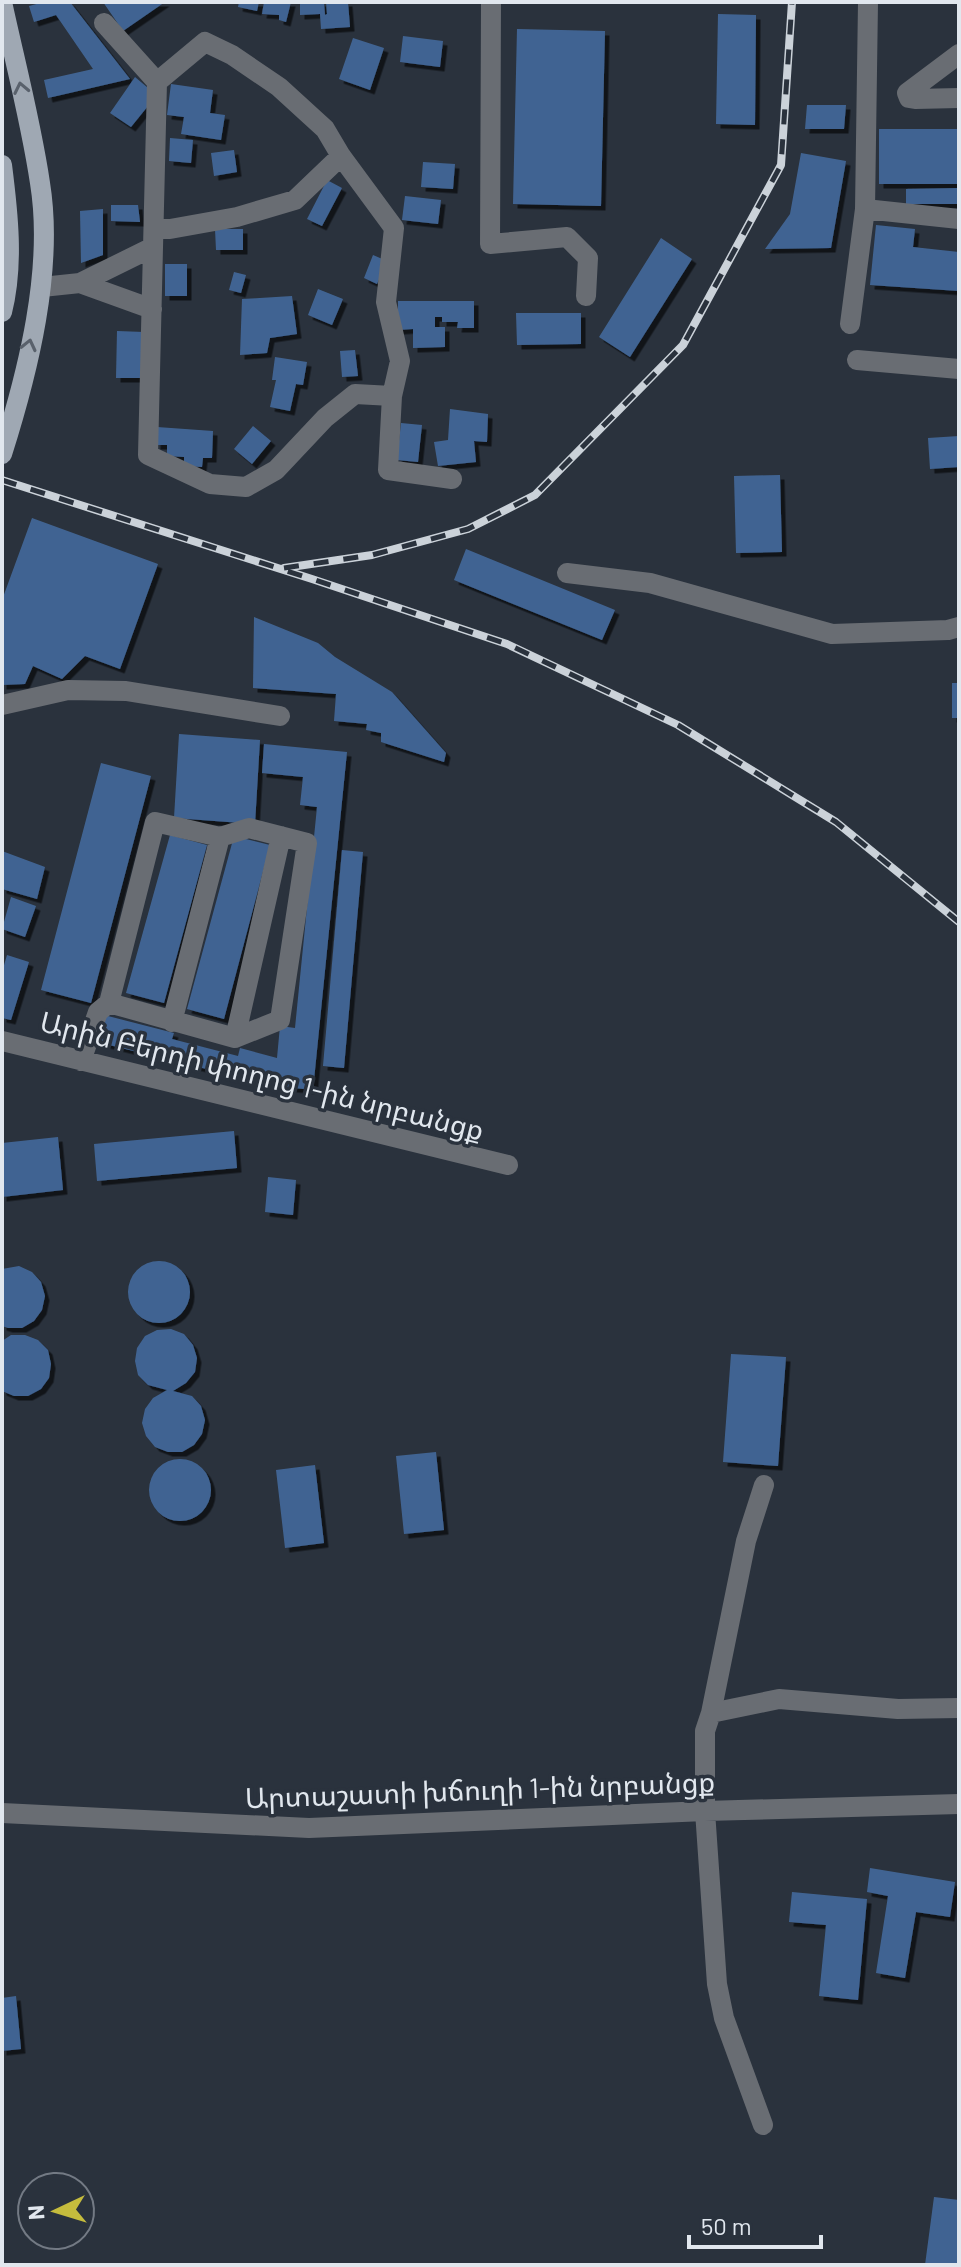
<svg xmlns="http://www.w3.org/2000/svg" width="961" height="2267" viewBox="0 0 961 2267" font-family="Barlow,'Noto Sans Armenian',sans-serif">
	<style>
		.building { fill: #416492; filter: url(#shadow) }
		.lines { fill: none; stroke-linecap: round; stroke-linejoin: round }
		.minor { stroke: #696d73; stroke-width: 20 }
		.major { stroke: #9fa8b3; stroke-width: 20 }
		.rail-casing { stroke: #cbd2d9; stroke-width: 8 }
		.rail { stroke: #2a323d; stroke-width: 5; stroke-dasharray: 15; stroke-linecap: butt }
		.oneway { stroke: #59616c }
		.labels { text-anchor: middle; stroke-width: 7; stroke-linejoin: round; paint-order: stroke }
		.street-label { font-size: 28px; fill: #e1e7ee; stroke: #2a323d }
	</style>
	<defs>
		<filter id="shadow"><feDropShadow dx="4.5" dy="4.5" stdDeviation="0" flood-color="#0009"/></filter>
	</defs>
	<rect width="100%" height="100%" fill="#2a323d"/>
	<!-- building -->
	<path class="building" d="M44,2H70L130,79L48,98L44,80L93,69L56,15L34,22L29,6Z
		M103,2H165L123,31Z
		M239,2H259L257,11L238,7Z
		M264,2H291L286,22L279,20V15L262,14Z
		M300,2H324L325,15L327,14L326,2H348L350,27L321,29L320,14L300,15Z
		M718,14L756,15L755,125L716,124Z
		M517,29L605,31L601,206L513,204Z
		M403,36L443,41L440,67L400,62Z
		M353,38L384,48L370,90L339,79Z
		M135,77L148,88V106L131,127L110,113Z
		M171,84L213,90L210,113L225,115L221,140L181,134L184,117L167,115Z
		M807,105H846L844,129H805Z
		M879,129H959V184H879Z
		M170,138L193,140L191,163L169,161Z
		M234,150L237,172L214,176L211,153Z
		M801,153L846,161L831,248L765,249L790,214Z
		M423,162L455,164L453,189L421,187Z
		M327,180L342,188L322,226L307,219Z
		M959,188V204H906V189Z
		M405,196L441,200L438,224L402,220Z
		M111,205H138L140,222L111,221Z
		M103,209V255L81,263L80,211Z
		M876,225L915,229L913,247L959,252V291L870,285Z
		M215,229H243V250H216Z
		M661,238L692,259L630,357L599,337Z
		M373,255L387,261L377,284L364,278Z
		M165,264H187V296H165Z
		M234,272L246,275L241,293L229,290Z
		M318,289L343,299L332,325L308,315Z
		M292,296L297,334L270,338L267,353L240,355L242,299Z
		M398,301H474V328H457L458,322H442V317H435V327H445V347L413,348V329L398,330Z
		M516,313H581V344L517,345Z
		M117,331L144,332L143,378H116Z
		M355,350L358,376L342,377L340,351Z
		M275,357L307,362L303,385L296,384L290,411L270,407L276,380H272Z
		M450,409L488,414L487,442L474,441L476,462L438,466L434,442L448,440Z
		M401,423L422,425L418,462L397,460Z
		M253,426L271,441L252,464L234,449Z
		M157,427L213,431L212,458H203L202,467L184,466V457L167,456V445H156Z
		M959,436V467L930,469L928,438Z
		M780,475L782,552L736,553L734,476Z
		M32,518L158,564L120,669L85,656L62,679L33,666L25,684L2,685V600Z
		M466,549L615,610L602,640L454,580Z
		M254,617L318,643L335,657L392,692L446,753L444,762L381,742V733L366,730L367,724L334,721L336,694L253,688Z
		M952,683H959V718H952Z
		M179,734L260,740L255,824L174,818Z
		M264,744L347,752L313,1090L275,1086L97,1042L104,1015L174,1033L172,1039L238,1056L240,1048L277,1058L280,1026L295,1028L317,807L300,805L303,777L262,773Z
		M101,763L151,776L91,1003L41,990Z
		M170,835L207,845L164,1003L126,993Z
		M234,836L270,845L224,1019L187,1009Z
		M342,850L363,852L344,1068L323,1066Z
		M2,851L45,867L37,899L2,889Z
		M11,897L36,906L25,937L2,929Z
		M7,955L29,962L11,1020L2,1018V972Z
		M234,1131L237,1168L97,1181L94,1144Z
		M58,1137L63,1190L2,1197V1143Z
		M268,1177L296,1180L293,1215L265,1212Z
		M128 1292a31 31 0 1 1 62 0a31 31 0 1 1-62 0Z
		M19,1266L32,1272L41,1282L45,1296L42,1310L34,1321L22,1328H8L2,1326V1269Z
		M171,1329L184,1334L193,1345L197,1358L195,1372L186,1383L173,1391L192,1396L201,1406L205,1420L202,1434L194,1445L182,1452H168L155,1447L146,1436L142,1423L145,1409L153,1398L167,1390L148,1385L138,1375L135,1361L137,1348L145,1336L157,1330Z
		M11,1335H25L38,1340L48,1350L51,1364L49,1378L41,1389L28,1396H14L2,1391V1341Z
		M731,1354L786,1357L778,1466L723,1462Z
		M436,1452L444,1530L404,1534L396,1456Z
		M149 1490a31 31 0 1 1 62 0a31 31 0 1 1-62 0Z
		M315,1465L324,1543L285,1548L276,1470Z
		M870,1868L955,1882L950,1917L916,1912L905,1978L876,1973L888,1896L867,1892Z
		M792,1892L867,1899L858,2000L819,1996L826,1925L789,1922Z
		M16,1996L21,2049L2,2051V1998Z
		M934,2197L959,2200V2265H925Z"/>
	<g class="lines">
		<!-- minor -->
		<path class="minor" d="M491,2L490,244L567,237L588,258L586,296
			M104,23L157,82
			M205,42L232,55L279,87L325,129L341,156L394,228L386,302L400,361L392,396L355,394L325,418L276,470L246,487L210,484L148,455L157,82Z
			M959,54L907,93L909,98L915,99L959,98
			M865,209L959,219
			M154,229H170L237,217L295,200L341,156
			M80,283L152,309
			M42,287L80,283L151,248
			M850,324L865,209L868,2
			M857,360L959,369
			M392,396L388,470L452,479
			M567,573L650,583L832,634L948,630L959,627
			M2,705L68,690L126,691L280,716
			M109,1003L235,1038L281,836
			M172,1022L220,837
			M2,1041L508,1165
			M81,1061L98,1012L109,1003L155,822L220,837L249,828L307,843L280,1020L235,1038
			M711,1713L746,1541L764,1485
			M2,1813L309,1828L705,1811L959,1804
			M763,2125L724,2018L717,1984L705,1811V1731L711,1713L779,1699L898,1709L959,1708"/>
		<!-- major -->
		<path class="major" d="M2,165C8,212 14,265 2,312
			M2,454C28,372 54,269 40,183C31,122 15,62 2,2"/>
		<defs>
			<path id="rail" d="M2,480L312,579L507,644L678,725L836,822L959,922
				M284,568L372,555L468,529L535,495L683,345L781,165L792,2"/>
		</defs>
		<!-- rail casing -->
		<use href="#rail" class="rail-casing"/>
		<!-- rail -->
		<use href="#rail" class="rail"/>
	</g>
	<!-- one-way arrows -->
	<defs><path id="oneway-chevron" d="M-2-3.5L2.5 0L-2 3.5" fill="none" stroke-width="1.6" stroke-linecap="round" stroke-linejoin="round" transform="scale(2)"/></defs>
	<g class="oneway">
		<use href="#oneway-chevron" transform="translate(21 88) rotate(-102)"/>
		<use href="#oneway-chevron" transform="translate(29 345) rotate(-77)"/>
	</g>
	<g class="labels">
		<!-- street labels -->
		<g class="street-label">
			<text transform="translate(262 1076) rotate(14)" y="10">Արին Բերդի փողոց 1-ին նրբանցք</text>
			<text transform="translate(480 1790) rotate(-2)" y="10">Արտաշատի խճուղի 1-ին նրբանցք</text>
		</g>
	</g>
	<!-- border -->
	<rect width="961" height="2267" fill="none" stroke="#e1e7ee" stroke-width="8"/>
	<!-- north arrow -->
	<g transform="translate(56 2211) rotate(266)"><circle r="38" fill="#2a323d" stroke="#737a84" stroke-width="2"/>
	<path d="M0-6L14 30L0 20L-14 30Z" fill="#c5bc3d"/>
	<text y="-12" font-size="22" font-weight="bold" text-anchor="middle" fill="#e1e7ee">N</text>
	</g>
	<!-- scale -->
	<path d="M689 2235v12h132v-12" fill="none" stroke="#e1e7ee" stroke-width="4"/>
	<text x="701" y="2235" font-size="24" fill="#e1e7ee" stroke="#2a323d" stroke-width="6" paint-order="stroke">50 m</text>
</svg>
